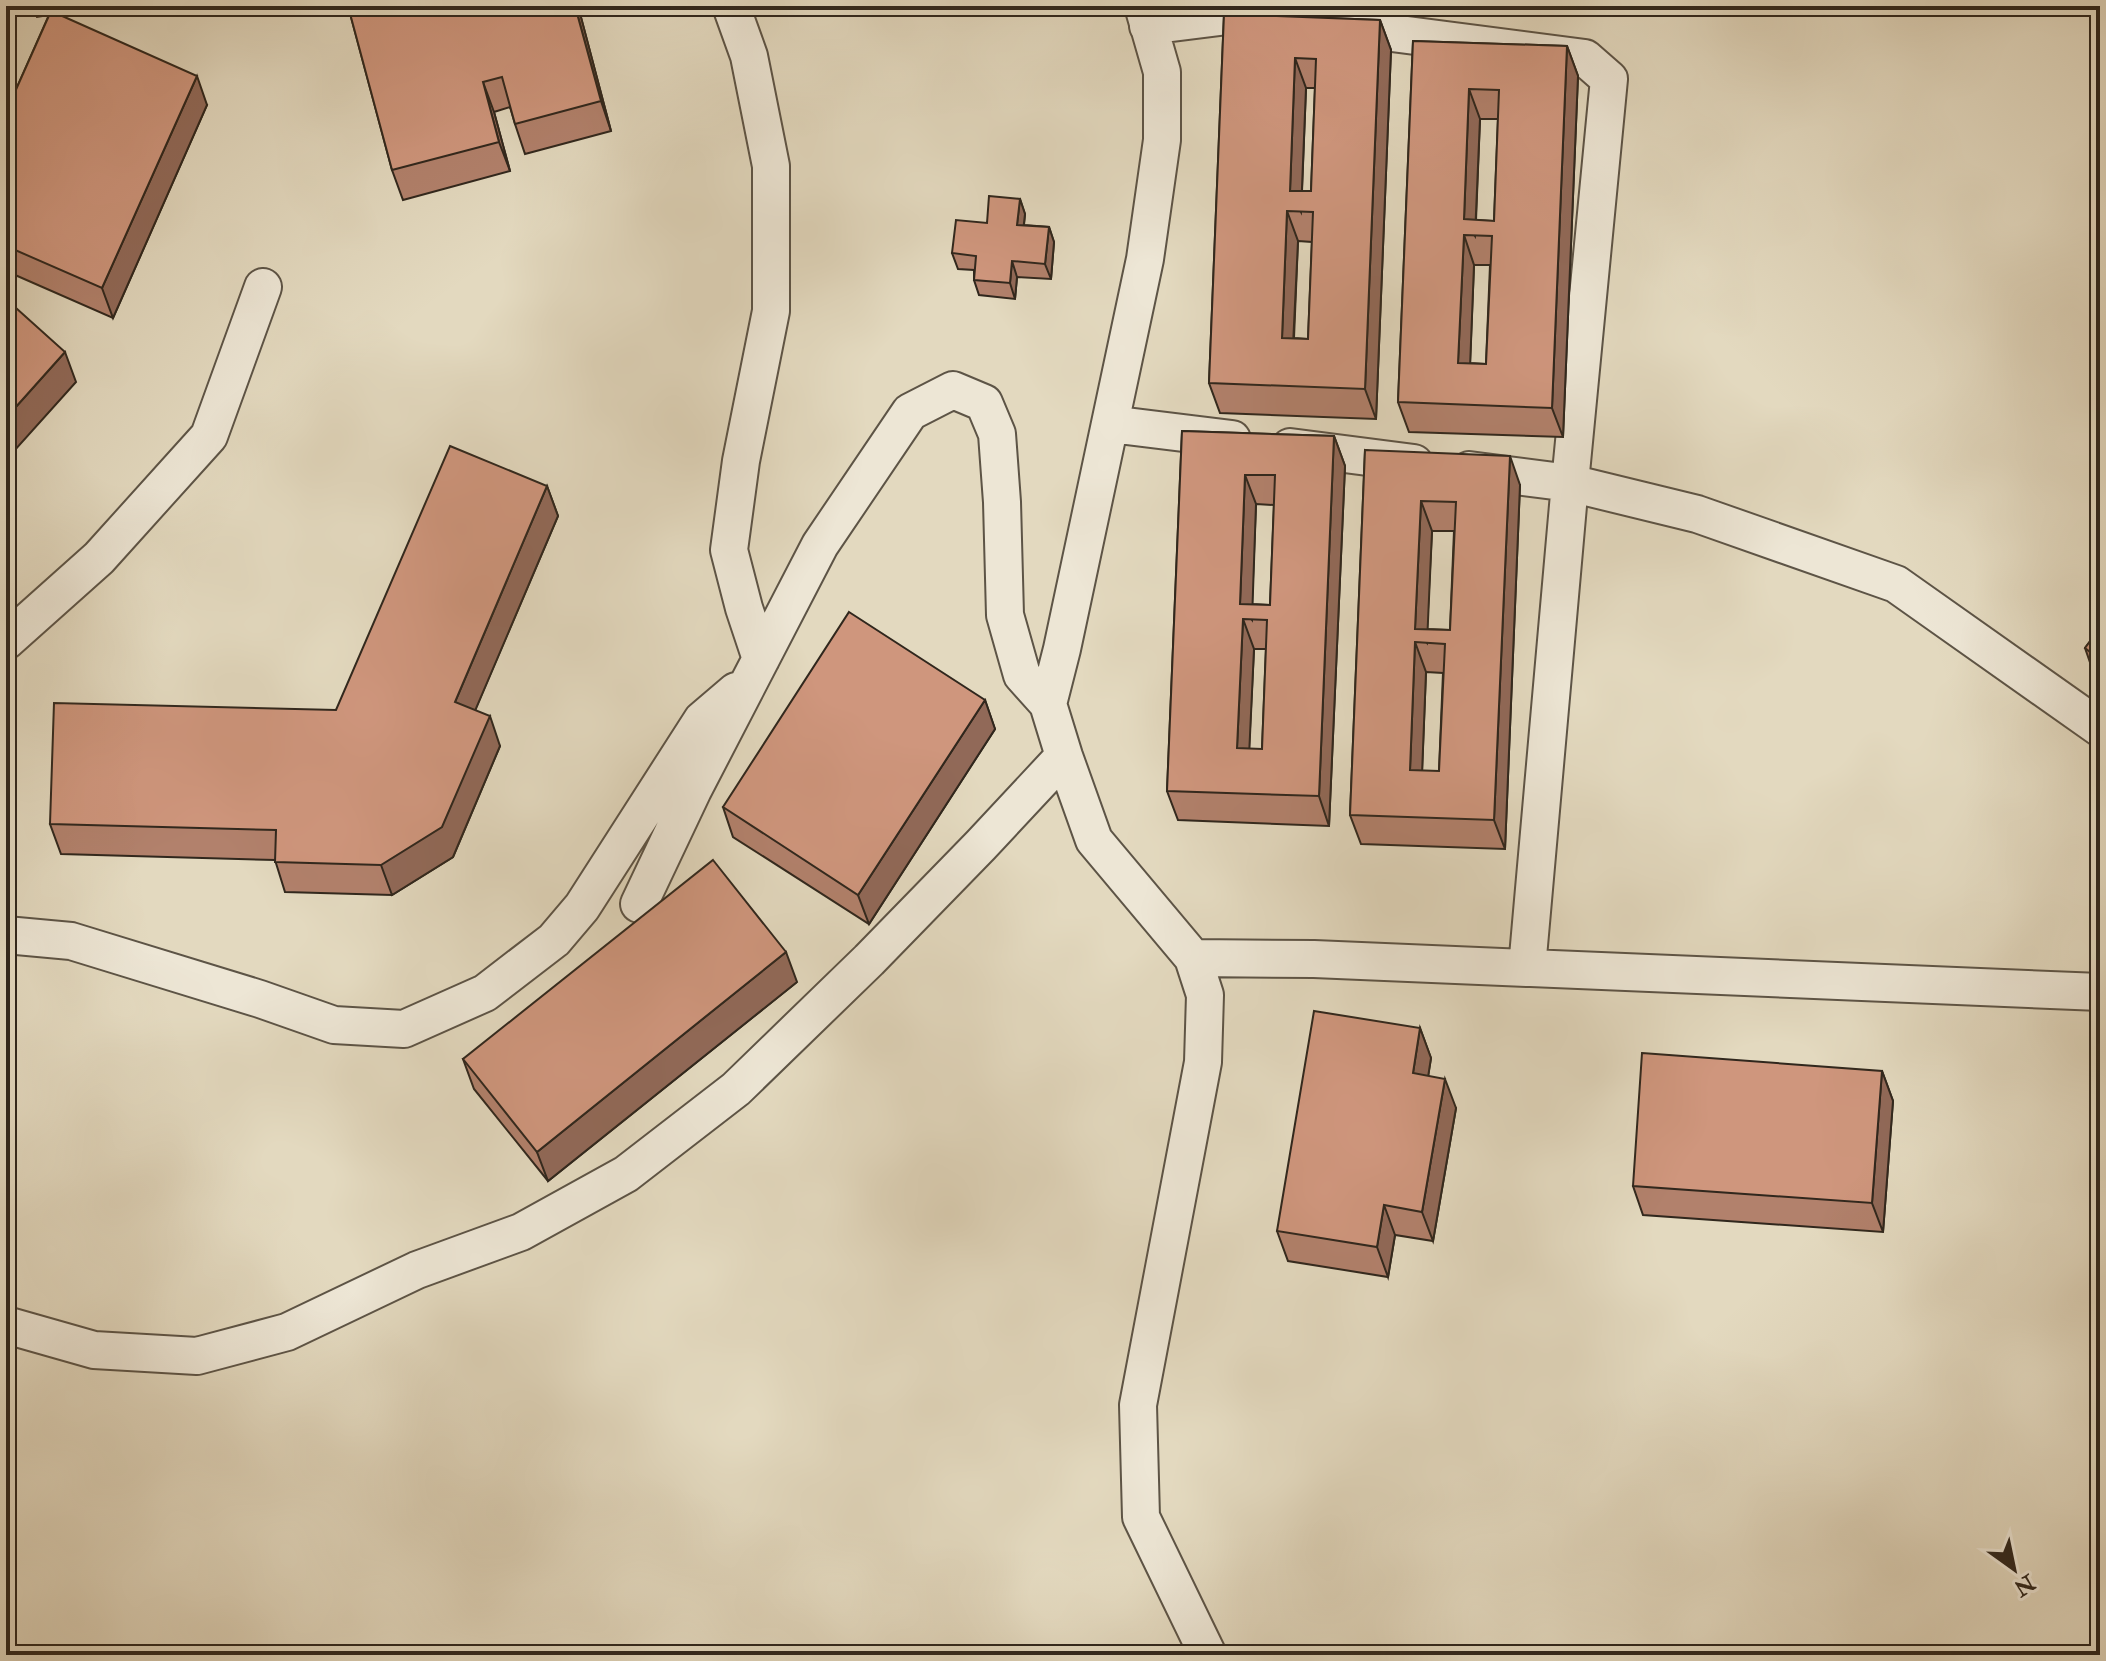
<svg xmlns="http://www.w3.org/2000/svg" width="2106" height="1661" viewBox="0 0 2106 1661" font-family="'IM FELL Double Pica',serif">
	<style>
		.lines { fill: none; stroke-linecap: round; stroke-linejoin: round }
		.minor-casing { stroke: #5d5446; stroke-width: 40 }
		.minor { stroke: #ede6d5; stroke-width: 36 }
		.wall { fill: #b2816c; stroke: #30271d; stroke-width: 2; fill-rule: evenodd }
		.shaded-wall { fill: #916958; stroke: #30271d; stroke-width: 2 }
		.building { fill: #cf967d; stroke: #30271d; stroke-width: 2; fill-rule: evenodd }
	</style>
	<rect width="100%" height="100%" fill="#e3d9bf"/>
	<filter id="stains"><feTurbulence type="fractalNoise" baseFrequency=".0025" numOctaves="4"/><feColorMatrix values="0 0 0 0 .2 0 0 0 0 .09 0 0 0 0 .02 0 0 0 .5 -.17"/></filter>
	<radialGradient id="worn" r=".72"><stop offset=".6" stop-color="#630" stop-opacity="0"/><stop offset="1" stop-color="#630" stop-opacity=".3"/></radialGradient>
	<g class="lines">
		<defs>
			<path id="minor" d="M731,6L749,56L771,166V311L741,461L729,550L744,608L761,659
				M1143,6L1162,72V140L1145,259L1062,649L1048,704L1064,756L1094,840L1193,958L1205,995L1203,1062L1138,1405L1141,1517L1208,1655
				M1148,26L1274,10L1307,22L1585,58L1609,79L1570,483L1469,470
				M1110,424L1232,439
				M1290,447L1414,463
				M6,641L99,558L209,436L263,287
				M639,904L693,790L820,545L910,412L953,390L984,403L997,434L1002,502L1005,615L1022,675L1048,704
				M6,935L71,941L260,999L334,1025L404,1029L485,993L554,940L582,907L702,720L736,691
				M1193,958L1314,959L2100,992
				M1527,968L1570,483L1697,514L1896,584L2100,728
				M6,1325L94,1350L197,1356L287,1332L417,1270L521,1232L626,1174L736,1089L869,960L981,845L1064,756"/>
		</defs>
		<!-- minor casing -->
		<use href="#minor" class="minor-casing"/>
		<!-- minor -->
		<use href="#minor" class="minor"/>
	</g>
	<!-- wall -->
	<path class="wall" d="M33,6H114L57,14L207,105L113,318L6,271V112L49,15L37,17Z
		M348,6H578L611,131L525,154L515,124L510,107L494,112L510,171L403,200L392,170Z
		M1224,14L1380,20L1391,50L1376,419L1220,413L1209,383ZM1306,88H1315L1311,191H1302ZM1298,241L1312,242L1308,339L1294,338Z
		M1413,41L1567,46L1578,76L1563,437L1409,432L1398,402ZM1480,119H1498L1494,221L1476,220ZM1474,265H1490L1486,364L1470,363Z
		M1020,199L1025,214L1024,225L1049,227L1054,242L1051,279L1017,277L1015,299L979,295L974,280V270L958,269L952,253L987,223Z
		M1182,431L1334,436L1345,466L1329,826L1178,820L1167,791ZM1256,504L1274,505L1270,605L1252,604ZM1254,649H1266L1262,749H1249Z
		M1365,450L1520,485L1505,849L1361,844L1350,815ZM1432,531H1454L1450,630L1427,629ZM1426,672L1443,673L1439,771H1422Z
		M547,486L558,516L475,710L500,746L453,857L392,895L285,892L275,860L61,854L50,824L336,710Z
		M2100,628V676L2093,671L2085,648Z
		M985,700L995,729L869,924L733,837L723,807Z
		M797,982L548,1181L474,1089L463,1059Z
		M1420,1028L1431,1058L1428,1076L1456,1108L1433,1241L1395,1235L1388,1277L1288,1261L1277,1231Z
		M1882,1071L1893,1101L1883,1232L1643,1215L1633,1186Z"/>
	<!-- shaded-wall -->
	<path class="shaded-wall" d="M575,6H578L611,131L601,101Z
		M1380,20L1391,50L1376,419L1365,389Z
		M1567,46L1578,76L1563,437L1552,408Z
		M1295,58L1306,88L1301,212L1290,191Z
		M197,76L207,105L113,318L102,288Z
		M483,82L494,112L510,171L499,142Z
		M1469,89L1480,119L1475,236L1464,219Z
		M1020,199L1025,214L1022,240L1017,225Z
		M1287,211L1298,241L1292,367L1282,338Z
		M1049,227L1054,242L1051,279L1045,264Z
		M1464,235L1474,265L1469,393L1458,363Z
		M1012,261L1017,277L1015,299L1010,283Z
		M65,352L76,382L6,460V418Z
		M1334,436L1345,466L1329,826L1319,796Z
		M1510,456L1520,485L1505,849L1494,820Z
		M1245,475L1256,504L1252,620L1240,604Z
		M547,486L558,516L466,732L455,702Z
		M1421,501L1432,531L1427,643L1415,629Z
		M1243,619L1254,649L1248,778L1237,748Z
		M1415,642L1426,672L1421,800L1410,770Z
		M985,700L995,729L869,924L858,895Z
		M490,716L500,746L453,857L392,895L381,865Z
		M786,952L797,982L548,1181L537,1152Z
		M1420,1028L1431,1058L1424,1103L1413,1073Z
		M1882,1071L1893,1101L1883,1232L1872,1203Z
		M1445,1079L1456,1108L1433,1241L1422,1212Z
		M1384,1205L1395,1235L1388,1277L1377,1247Z"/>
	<!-- building -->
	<path class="building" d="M348,6H575L601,101L515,124L502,77L483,82L499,142L392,170Z
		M51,11L197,76L102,288L6,246V112Z
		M1224,14L1380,20L1365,389L1209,383ZM1295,58L1316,59L1311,191H1290ZM1287,211L1313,212L1308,339L1282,338Z
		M1413,41L1567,46L1552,408L1398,402ZM1469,89L1499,90L1494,221L1464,219ZM1464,235L1492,236L1486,364L1458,363Z
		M989,196L1020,199L1017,225L1049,227L1045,264L1012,261L1010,283L974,280L976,256L952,253L956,220L987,223Z
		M6,299L65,352L6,418Z
		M1182,431L1334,436L1319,796L1167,791ZM1245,475H1275L1270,605L1240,604ZM1243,619L1267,620L1262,749L1237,748Z
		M450,446L547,486L455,702L490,716L442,827L381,865L275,862L276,830L50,824L54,703L336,710Z
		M1365,450L1510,456L1494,820L1350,815ZM1421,501L1456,502L1450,630L1415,629ZM1415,642L1445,644L1439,771L1410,770Z
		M849,612L985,700L858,895L723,807Z
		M2100,628V660L2085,648Z
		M713,860L786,952L537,1152L463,1059Z
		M1314,1011L1420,1028L1413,1073L1445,1079L1422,1212L1384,1205L1377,1247L1277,1231Z
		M1642,1053L1882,1071L1872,1203L1633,1186Z"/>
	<!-- margin -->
	<rect width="2106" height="1661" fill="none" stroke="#e3d9bf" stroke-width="32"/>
	<rect x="8" y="8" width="2090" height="1645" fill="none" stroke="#30271d" stroke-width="4"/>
	<rect x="16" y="16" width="2074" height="1629" fill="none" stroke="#30271d" stroke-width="2"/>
	<!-- north arrow -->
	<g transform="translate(2014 1569) rotate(147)" stroke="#ede6d5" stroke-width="6" paint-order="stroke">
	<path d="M0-6L14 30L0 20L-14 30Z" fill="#30271d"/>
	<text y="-12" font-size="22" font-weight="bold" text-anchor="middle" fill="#30271d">N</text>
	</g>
	<rect width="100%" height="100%" filter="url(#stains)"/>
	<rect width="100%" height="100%" fill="url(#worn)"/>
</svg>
